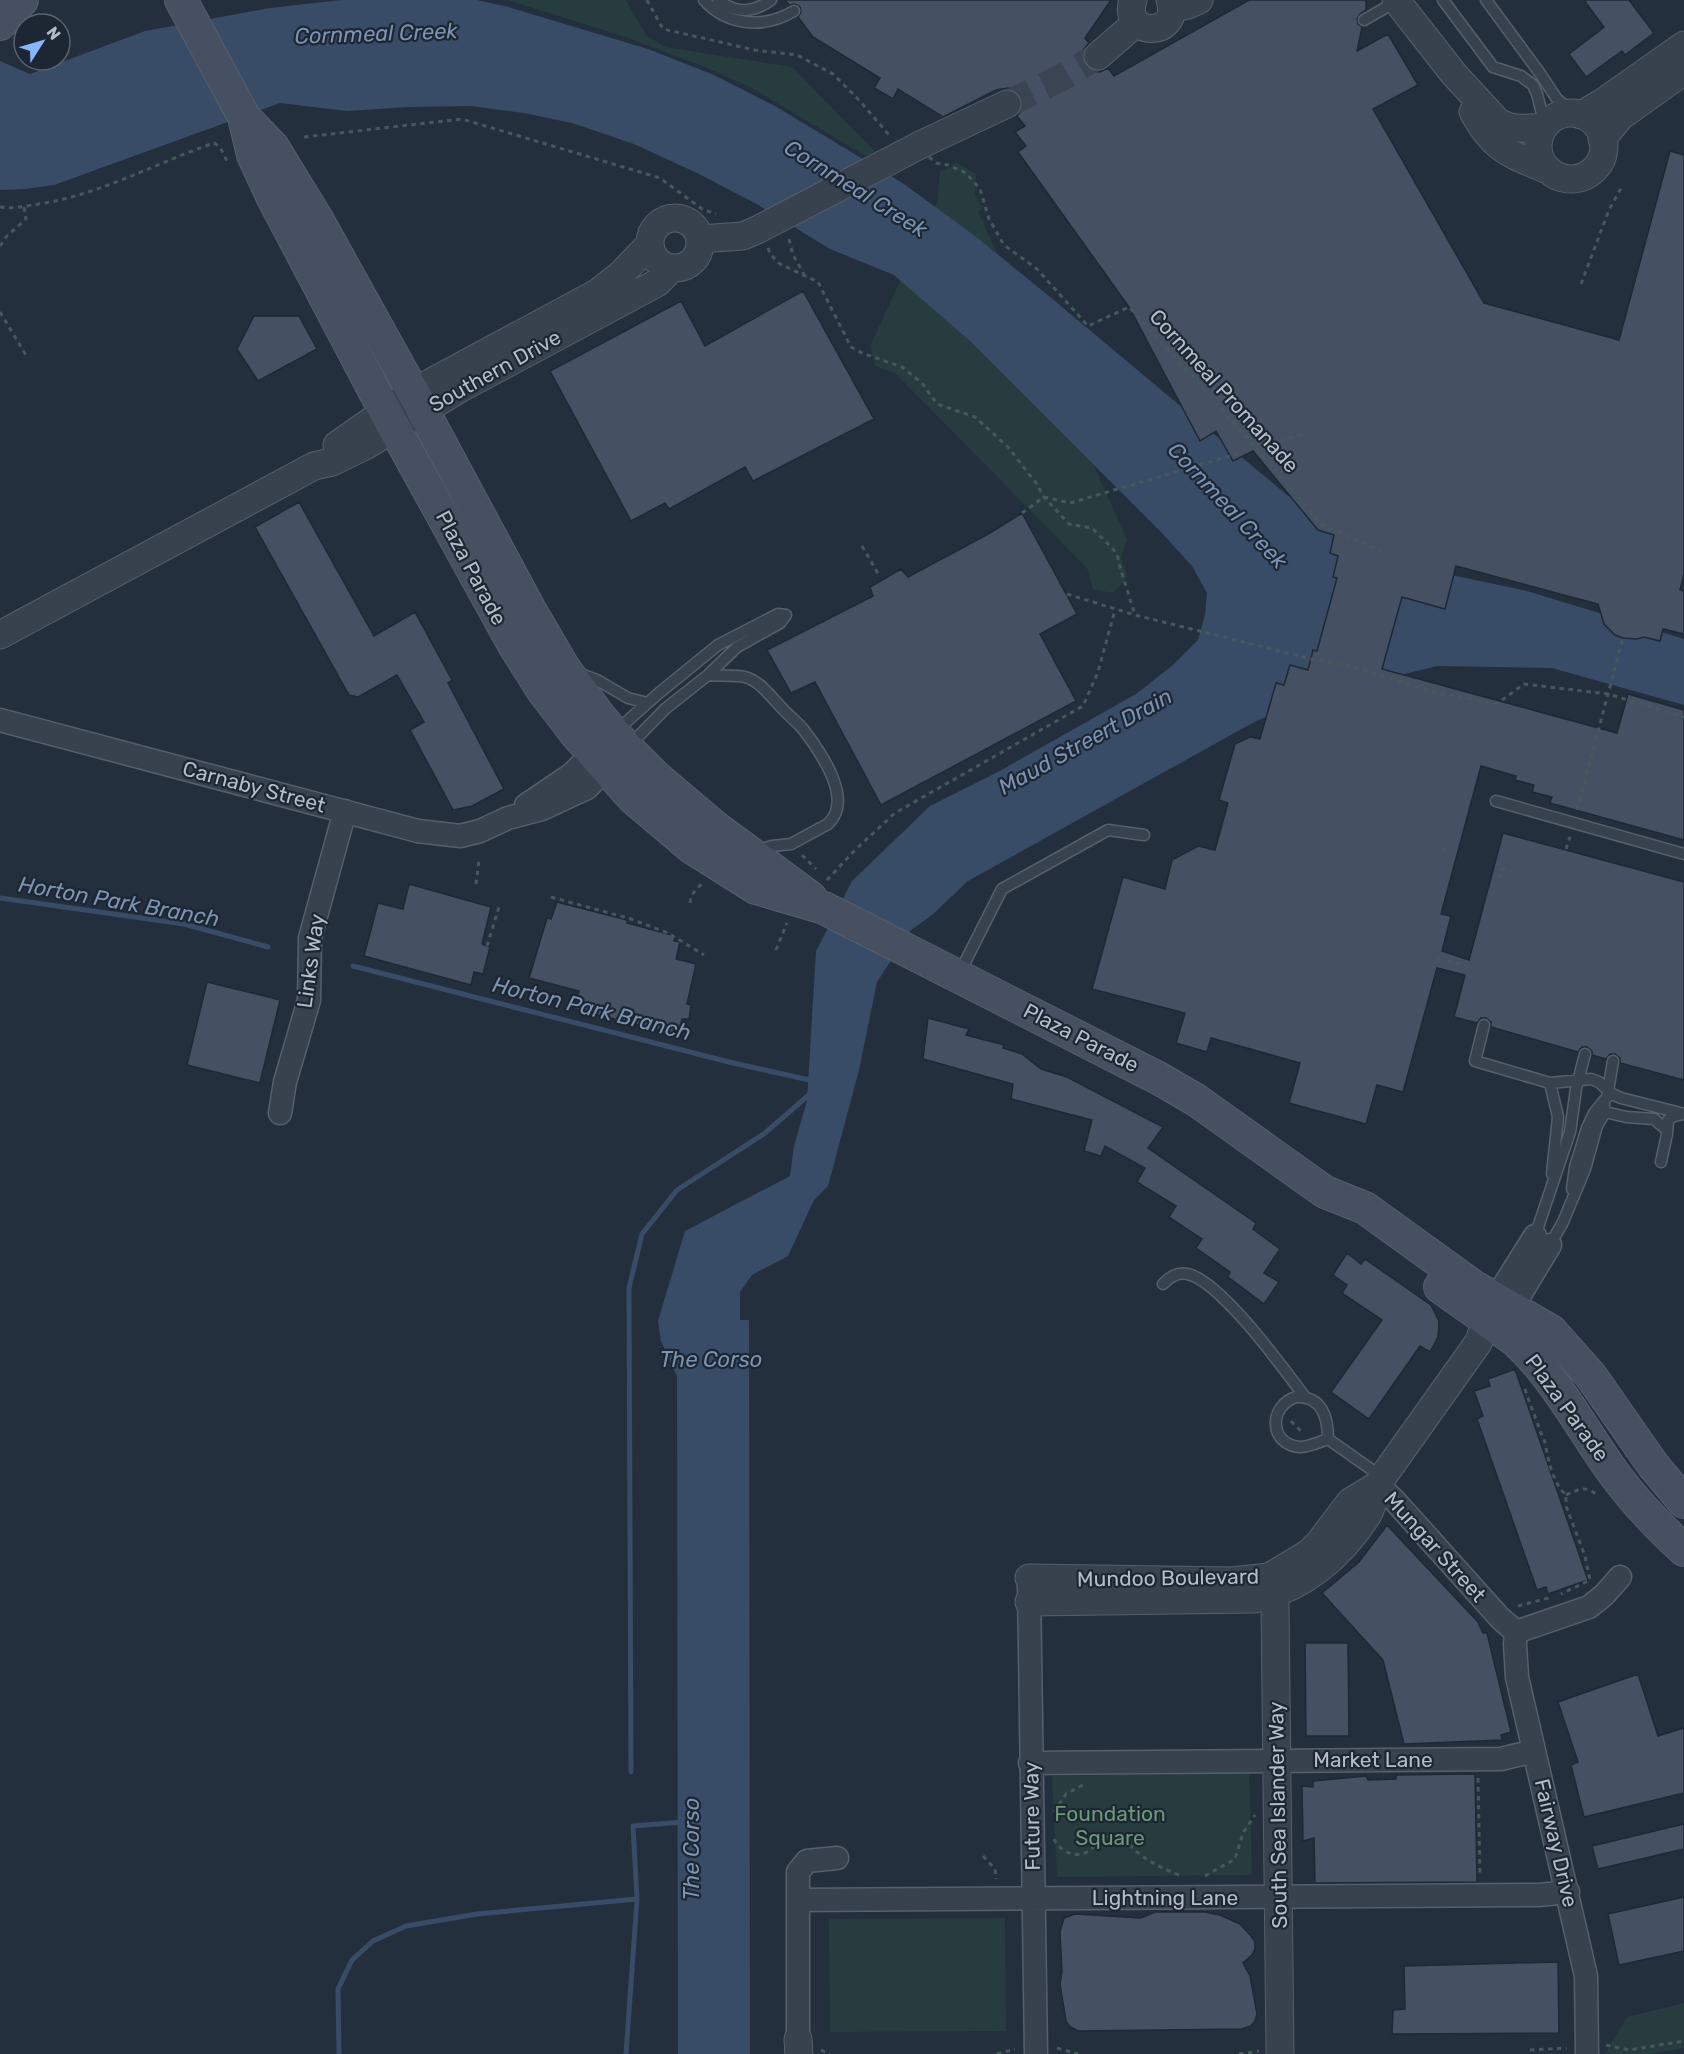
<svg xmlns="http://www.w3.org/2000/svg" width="1684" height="2054" viewBox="0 0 1684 2054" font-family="Rubik,sans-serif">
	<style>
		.green { fill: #263c3f }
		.water { fill: #394c67 }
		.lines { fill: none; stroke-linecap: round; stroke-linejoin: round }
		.stream { stroke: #394c67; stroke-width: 5 }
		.building { fill: #455162; stroke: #1f2835; stroke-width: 1.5 }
		.tertiary-tunnel { stroke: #3a4453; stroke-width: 27; stroke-dasharray: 27 14; stroke-linecap: butt }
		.service-casing { stroke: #565f6c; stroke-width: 13 }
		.minor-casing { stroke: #565f6c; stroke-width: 25 }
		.tertiary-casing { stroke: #565f6c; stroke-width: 29 }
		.secondary-casing { stroke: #565f6c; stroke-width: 34 }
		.path { stroke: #44595c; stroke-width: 3; stroke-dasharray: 4.5 4.5; stroke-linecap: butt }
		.service { stroke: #38414e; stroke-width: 10 }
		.minor { stroke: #38414e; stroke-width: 22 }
		.tertiary { stroke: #38414e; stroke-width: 27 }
		.secondary { stroke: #465061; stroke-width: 32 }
		.path-bridge { stroke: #44595c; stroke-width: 3; stroke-dasharray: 4.5 4.5; stroke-linecap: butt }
		.labels { text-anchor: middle; stroke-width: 4.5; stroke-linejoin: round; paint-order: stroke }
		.street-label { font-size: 21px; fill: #b4bcc9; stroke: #1d2633 }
		.park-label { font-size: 21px; fill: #6b9a76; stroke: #1d2633 }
		.water-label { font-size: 22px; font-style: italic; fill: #7c92b1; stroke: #1d2633 }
	</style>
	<rect width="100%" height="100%" fill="#242f3e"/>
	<!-- green -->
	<path class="green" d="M507,0H626L646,35L665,47L792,67L876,152L866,156L752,88L705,67L623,36Z
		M957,163L976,174L975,194L983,208L978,211L1127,539L1121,557L1127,577L1113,593L1093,589L1087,568L895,373L875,366L870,346L937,202L940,172Z
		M1249,1773L1252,1875L1057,1877L1052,1776Z
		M1005,1918L1006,2031L830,2032L829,1919Z
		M1684,2003V2048L1648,2054H1605L1627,2017Z"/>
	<!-- water -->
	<path class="water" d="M341,0H477L508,7L648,49L714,75L775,106L904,184L975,236L1050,297L1287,495L1379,554L1428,570L1527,591L1684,639V705L1552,668L1437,666L1380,680L1312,699L1256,721L968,881L932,915L911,930L877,982L859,1070L828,1186L814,1200L788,1256L752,1275L740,1292V1320H749L750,2054H678L677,1376L661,1341L658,1321L685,1231L790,1176L794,1146L807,1101L816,951L852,881L930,806L998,772L1136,694L1173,665L1198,640L1205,615L1207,593L1192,566L1160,531L970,341L894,275L830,249L755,203L697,173L634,144L572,123L524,113L471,106L408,107L347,111L280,103L54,185L25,189L0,190V61L30,74L145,31L270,8Z"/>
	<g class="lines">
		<!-- stream -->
		<path class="stream" d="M0,898L184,924L268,947
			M353,966L729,1062L814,1081
			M631,1772L629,1288L642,1234L677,1190L765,1133L810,1094
			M339,2054L338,1989L352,1960L373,1941L406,1926L477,1914L637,1899L633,1826L683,1822
			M626,2054L637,1899"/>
	</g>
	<!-- building -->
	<path class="building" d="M785,0H1111L1085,38L1089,43L1083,50V58L1086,66L1092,71L1100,72L1108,68L1114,76L1249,0H1366V10L1360,14L1357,19L1358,24L1362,27L1357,51L1388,34L1418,85L1373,109L1484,303L1619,340L1670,151L1684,155V574L1680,590L1684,591V634L1663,629L1660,641L1644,637L1637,639L1623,638L1615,635L1604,624L1598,604L1456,566L1445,609L1402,597L1382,669L1617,733L1628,694L1684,710V840L1550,803L1552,797L1532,792L1534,785L1515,780L1516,776L1481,766L1441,914L1451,916L1442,951L1469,960L1503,833L1684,882V1080L1620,1063V1058L1615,1054H1610L1606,1059L1592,1055V1051L1587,1047H1582L1578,1052L1491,1027V1022L1486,1018H1481L1477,1023L1454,1017L1465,975L1437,968L1403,1092L1377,1085L1366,1124L1289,1103L1300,1063L1211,1038L1207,1052L1176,1043L1185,1013L1092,989L1123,877L1165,889L1172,860L1198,846L1215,850L1228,803L1219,800L1235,744L1250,737L1260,739L1276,683L1284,685L1290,665L1308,670L1313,650L1317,651L1337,578L1333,577L1338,556L1330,553L1334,535L1318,530L1253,451L1233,461L1216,431L1200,441L1129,307L1018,152L1026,146L1015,132L1025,126L1017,116L1020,112L1023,105L1021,97L1016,91L1008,88L996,90L943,117L898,89L893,99L874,88L880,78L813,37L798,17L801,12L800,7L795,4L789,5Z
		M1584,0H1629L1654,33L1625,55L1622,51L1586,77L1569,54L1604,27Z
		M803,291L874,419L753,481L745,467L669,509L665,503L631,521L550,371L681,301L705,346Z
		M254,316H299L317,349L258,381L237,349Z
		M299,502L374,636L415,612L452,680L448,683L504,789L472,806L453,810L410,730L424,722L397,675L358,697L349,695L255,527Z
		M1022,513L1077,614L1040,634L1076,701L881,805L815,682L791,693L767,650L873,596L870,587L901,569L908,577L990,533Z
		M409,884L491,907L482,944L490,947L483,974L474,972L471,985L364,956L378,903L403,909Z
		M557,902L627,920V923L675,936L674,941L680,942L676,959L696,964L687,1004L691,1005L689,1019H682L679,1035L574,1009L579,991L529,978L547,918L551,919Z
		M207,982L280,1000L260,1083L187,1065Z
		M928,1018L969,1029L966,1035L1004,1045L1003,1048L1022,1054L1041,1069L1067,1077L1163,1127L1148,1148L1256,1223L1253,1229L1280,1249L1264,1273L1279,1282L1264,1304L1228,1277L1230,1272L1196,1248L1202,1239L1169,1217L1176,1206L1137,1182L1145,1168L1105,1146L1101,1156L1084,1151L1092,1120L1011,1099L1013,1084L923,1059Z
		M1347,1253L1361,1264L1365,1259L1431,1305L1439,1321L1438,1337L1430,1352L1420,1346L1369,1419L1331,1392L1382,1320L1342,1293L1347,1285L1333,1275Z
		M1515,1369L1588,1580L1548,1594L1546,1587L1537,1590L1477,1419L1483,1416L1474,1391L1490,1386L1488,1379Z
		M1387,1525L1478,1622L1483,1633H1487L1511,1732L1501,1735L1502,1740L1404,1744L1383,1660L1322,1593L1359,1562Z
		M1305,1643H1348L1349,1736H1306Z
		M1638,1674L1658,1736L1684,1728V1793L1584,1817L1571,1765L1578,1762L1558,1702Z
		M1475,1774L1477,1882L1315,1883L1314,1838L1303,1841L1302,1786L1313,1787V1781L1366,1776L1368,1780L1396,1779V1775Z
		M1684,1824V1849L1598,1869L1592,1846Z
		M1684,1897V1951L1619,1965L1608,1914Z
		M1155,1912H1205L1220,1915L1240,1924L1251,1936L1255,1942V1949L1252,1955L1243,1963L1250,1976L1257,2014L1255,2021L1251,2026L1242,2029L1078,2031L1069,2026L1066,2021L1060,1984L1062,1972L1060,1932L1064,1918L1075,1914L1141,1918Z
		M1558,1962L1559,2033L1392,2034L1393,2010L1405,2009L1404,1966Z"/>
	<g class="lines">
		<!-- tertiary-tunnel -->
		<path class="tertiary-tunnel" d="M1007,104L1061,78L1098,56"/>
		<defs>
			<path id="service" d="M704,0C727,26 764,29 794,11
				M718,0C736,14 753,13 771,0
				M1443,0L1493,67L1521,76L1533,85L1537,94L1545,126
				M1486,0L1539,72L1557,99L1574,113
				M1364,20L1397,1
				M578,673L597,680L628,698L647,703
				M708,675C717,676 736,675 745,677C760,681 770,696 780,706C787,714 796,721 803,729C819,750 855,799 828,824L791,844L772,846L756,851
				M616,731L659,693L718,645L778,614L786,615
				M629,746L665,709L708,675L737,647L780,623L786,615
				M1496,801L1684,854
				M959,974L1002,889L1108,830L1144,835
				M1484,1025L1475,1061L1550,1083L1591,1079L1599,1082L1612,1094L1621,1098L1684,1114
				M1550,1083L1558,1117L1552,1174
				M1605,1112L1626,1117L1654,1119L1667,1130
				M1661,1162L1667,1134L1668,1120L1674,1116L1683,1114
				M1572,1189L1575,1167L1587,1128L1594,1113L1607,1097L1613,1061
				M1535,1236L1570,1132L1576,1089L1585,1054
				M1550,1245L1563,1222L1585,1169L1597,1126L1605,1112L1604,1103
				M1163,1284C1170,1277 1177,1272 1187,1274C1219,1279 1284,1369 1305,1397
				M1296,1397C1322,1396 1328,1417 1328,1439C1319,1442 1309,1447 1300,1447C1269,1445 1268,1406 1296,1397Z
				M1328,1439L1382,1477"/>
			<path id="minor" d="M0,720L418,831L460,836L480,831L508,818L542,809L587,788L616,758
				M526,805L572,774L603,743
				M280,1113L285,1082L309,1000L310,938L345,811
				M1496,1298L1535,1236
				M1512,1308L1550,1245
				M1378,1485L1395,1501L1500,1618L1516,1632
				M1029,1585L1036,2054
				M1516,1632L1515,1644L1517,1677L1586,1976L1587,2054
				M1516,1632L1589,1607L1604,1595L1620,1577
				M1030,1763L1501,1759L1534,1751
				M798,1900L1539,1895L1568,1892
				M798,2039V1872L807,1861L837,1858"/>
			<path id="tertiary" d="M1133,0C1121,38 1182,38 1170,0
				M1396,0L1453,73L1497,121C1511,131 1528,128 1544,127
				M1172,8L1188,5L1199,0
				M1098,56L1136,23
				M1473,112C1495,152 1511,154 1550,171
				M1538 146a33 33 0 1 1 66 0a33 33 0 1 1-66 0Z
				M1581,115L1603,102L1684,45
				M1602,139L1620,117L1684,71
				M650 243a25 25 0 1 1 50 0a25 25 0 1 1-50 0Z
				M700,239L743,236L759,229L922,144L1007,104
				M337,445L413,392L597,293L621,274L650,244
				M0,635L314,466L332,462L365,446L461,388L657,283L672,268
				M1029,1578L1232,1581L1269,1577L1309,1553L1319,1543L1350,1502L1378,1485
				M1269,1578L1275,1604L1280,2054
				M1029,1602L1254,1599C1302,1590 1341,1556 1367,1516C1374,1505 1375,1489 1382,1478L1478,1343L1494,1302
				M798,2039L799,2054"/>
			<path id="secondary" d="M181,0L244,117L273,147L317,219L413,392L530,610L564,668L600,717L627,748L656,777L715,827L811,898
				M0,24L22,0
				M244,117L253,155L273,198L385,411L514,645L543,691L576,734L633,798L691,847L756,888L824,908L1160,1079L1196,1100L1325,1192L1365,1208L1473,1286L1551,1331L1591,1376L1653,1465L1684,1502
				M1440,1287L1516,1341C1557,1379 1582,1430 1615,1475C1635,1502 1659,1527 1684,1550"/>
		</defs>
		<!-- service casing -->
		<use href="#service" class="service-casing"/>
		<!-- minor casing -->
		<use href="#minor" class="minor-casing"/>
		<!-- tertiary casing -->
		<use href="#tertiary" class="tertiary-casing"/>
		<!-- secondary casing -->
		<use href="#secondary" class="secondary-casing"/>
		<!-- path -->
		<path class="path" d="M647,0L663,29L755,50L797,55L833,74L859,100L889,135
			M304,137L462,119L660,178L702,209L716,214
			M0,207C11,209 21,207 32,205C96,197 153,164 214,143L220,147L228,163
			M789,239L793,255L804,274
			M0,246L7,236L26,219L24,207
			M768,248L770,254L780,264L818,282L851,347L862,353L902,367L922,383L937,404L975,417L1008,447L1036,483L1044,497L1069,524L1092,528L1112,548L1117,554L1120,567L1135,615
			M1581,284L1609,210L1621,188
			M0,312L27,357
			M1263,446L1302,434
			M1022,513L1044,497L1070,503L1244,452
			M862,546L880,577
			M1067,594L1135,615L1312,659L1346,665L1441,694L1498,703L1524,684L1608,694L1684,717
			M1577,810L1623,638
			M1566,849L1570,837
			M1443,851L1444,845
			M802,855L816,869
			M1499,879L1502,869L1519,874
			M827,880L856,849L895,813L1083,706L1098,672L1115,610
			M476,884L479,860
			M551,897L631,919L668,933L704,955
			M690,903C691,894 695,890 702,884
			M487,946L499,907
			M776,950L787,923
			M1438,958L1465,965
			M1525,1389C1528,1399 1532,1409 1536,1419C1539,1426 1539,1432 1544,1438C1548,1457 1551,1481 1566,1495V1506L1585,1556L1590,1580L1561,1594
			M1291,1421L1303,1433
			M1566,1495C1580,1489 1585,1485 1597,1495
			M1518,1606L1552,1597
			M1478,1778L1480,1876
			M1054,1812L1066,1794L1083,1785
			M1054,1839C1059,1850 1073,1858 1085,1853C1095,1849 1100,1836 1113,1836C1124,1836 1128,1844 1136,1851C1149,1863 1165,1869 1181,1876
			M983,1856L995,1869L996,1879
			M1205,1876L1235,1859L1243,1833L1255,1815
			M1606,2045L1629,2050L1684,2041
			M1057,2048L1078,2054
			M821,2050L830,2054
			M1530,2050L1567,2048
			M997,2054L1015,2049
			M1239,2054L1259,2051"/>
		<!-- service -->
		<use href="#service" class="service"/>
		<!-- minor -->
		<use href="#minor" class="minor"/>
		<!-- tertiary -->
		<use href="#tertiary" class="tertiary"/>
		<!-- secondary -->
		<use href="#secondary" class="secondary"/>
		<!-- path-bridge -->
		<path class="path-bridge" d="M929,157L936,163L948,165L966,173L980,189L989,219L1004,245L1037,269L1088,326L1129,307L1222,409L1321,524L1381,551"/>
	</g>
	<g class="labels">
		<!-- street labels -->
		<g class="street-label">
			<text transform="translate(495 371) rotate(-29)" y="7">Southern Drive</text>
			<text transform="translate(1224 391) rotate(48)" y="7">Cornmeal Promanade</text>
			<text transform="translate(471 568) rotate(62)" y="7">Plaza Parade</text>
			<text transform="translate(254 787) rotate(15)" y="7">Carnaby Street</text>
			<text transform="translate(311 961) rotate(-82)" y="7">Links Way</text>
			<text transform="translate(1081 1038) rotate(27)" y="7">Plaza Parade</text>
			<text transform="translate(1567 1408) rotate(54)" y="7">Plaza Parade</text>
			<text transform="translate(1435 1547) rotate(48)" y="7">Mungar Street</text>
			<text transform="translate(1168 1578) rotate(-1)" y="7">Mundoo Boulevard</text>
			<text x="1373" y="1767">Market Lane</text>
			<text transform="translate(1278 1815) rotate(-91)" y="7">South Sea Islander Way</text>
			<text transform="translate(1032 1816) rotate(-91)" y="7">Future Way</text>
			<text transform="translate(1556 1843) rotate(77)" y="7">Fairway Drive</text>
			<text x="1165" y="1905">Lightning Lane</text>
		</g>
		<!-- park labels -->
		<g class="park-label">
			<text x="1110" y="1821">Foundation<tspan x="1110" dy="24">Square</tspan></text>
		</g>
		<!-- water labels -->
		<g class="water-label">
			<text transform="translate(376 33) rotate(-2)" y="8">Cornmeal Creek</text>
			<text transform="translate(856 188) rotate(32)" y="8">Cornmeal Creek</text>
			<text transform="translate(1228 505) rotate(47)" y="8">Cornmeal Creek</text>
			<text transform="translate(1085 741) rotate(-29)" y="8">Maud Streert Drain</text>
			<text transform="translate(119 901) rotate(10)" y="8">Horton Park Branch</text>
			<text transform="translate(592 1008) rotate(14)" y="8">Horton Park Branch</text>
			<text x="711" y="1367">The Corso</text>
			<text transform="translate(691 1849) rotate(-90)" y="8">The Corso</text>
		</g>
	</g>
	<!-- north arrow -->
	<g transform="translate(42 42) rotate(53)"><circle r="28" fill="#1d2633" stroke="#59626f" stroke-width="1.5"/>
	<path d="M0-4.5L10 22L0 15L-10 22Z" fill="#8ab4f8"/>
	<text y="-9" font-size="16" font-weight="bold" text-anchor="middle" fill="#b4bcc9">N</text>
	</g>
</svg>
